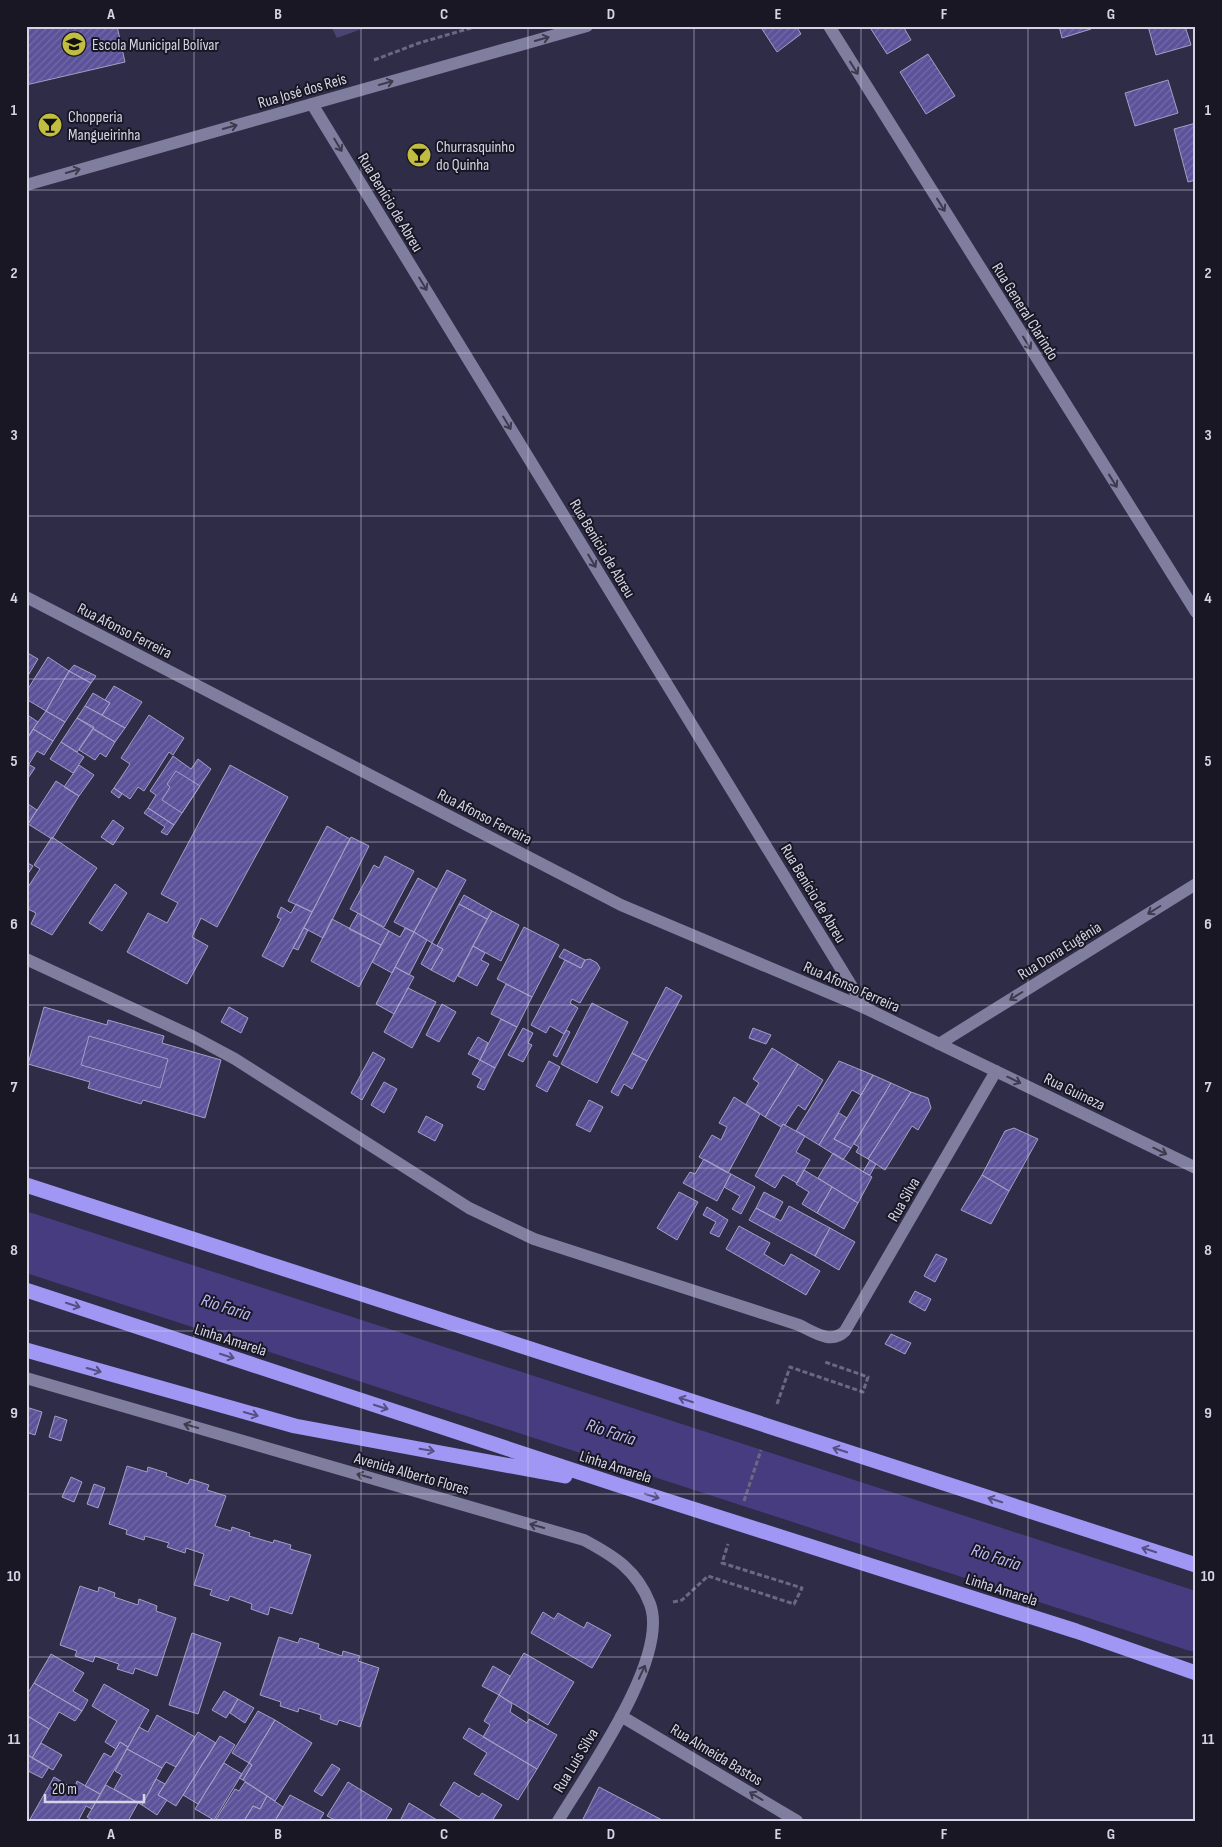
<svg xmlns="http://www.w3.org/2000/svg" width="1222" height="1847" viewBox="0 0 1222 1847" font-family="'Sofia Sans Condensed',sans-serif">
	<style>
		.pitch { fill: #494471 }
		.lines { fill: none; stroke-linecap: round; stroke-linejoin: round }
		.river { stroke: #473c80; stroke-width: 59 }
		.building { fill: url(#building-hatch); stroke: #a2a0c2 }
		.path { stroke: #6b6982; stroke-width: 3; stroke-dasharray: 5 2.5; stroke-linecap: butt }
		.street { stroke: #807e9f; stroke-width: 12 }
		.secondary { stroke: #807e9f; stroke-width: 12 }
		.highway { stroke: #a096f4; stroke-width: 15 }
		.oneway { stroke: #3c3b4e }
		.oneway2 { stroke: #555081 }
		.grid { fill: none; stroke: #d5d4e6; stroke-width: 1; stroke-opacity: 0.55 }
		.labels { text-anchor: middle; stroke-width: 4; stroke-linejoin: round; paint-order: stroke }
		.poi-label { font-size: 16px; fill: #d5d4e6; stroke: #181723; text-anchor: start }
		.street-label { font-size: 16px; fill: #d5d4e6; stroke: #181723 }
		.water-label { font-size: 18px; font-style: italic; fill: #bebaf6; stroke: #181723 }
		.neatline { fill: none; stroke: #d5d4e6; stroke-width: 2 }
		.grid-label { font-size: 16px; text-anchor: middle; font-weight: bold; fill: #d5d4e6 }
	</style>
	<defs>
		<pattern id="building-hatch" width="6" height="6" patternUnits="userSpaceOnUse" patternTransform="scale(1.25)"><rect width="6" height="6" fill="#5c529a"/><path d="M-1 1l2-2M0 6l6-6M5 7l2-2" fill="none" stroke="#726aa8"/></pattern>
	</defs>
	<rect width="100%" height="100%" fill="#2f2c48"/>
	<!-- pitch -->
	<path class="pitch" d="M331,26H370L337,38Z"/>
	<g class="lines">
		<!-- river -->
		<path class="river" d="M26,1242L1196,1622"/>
	</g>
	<!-- building -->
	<path class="building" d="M26,26H117L125,62L26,85Z
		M760,26H796L801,34L777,52Z
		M869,26H903L911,40L887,54Z
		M1059,26H1090L1091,29L1062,38Z
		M1148,26H1185L1191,45L1156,55Z
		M928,54L955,96L926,114L900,72Z
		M1168,80L1178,113L1135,126L1125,93Z
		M1196,123V180L1188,182L1174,129Z
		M26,652L38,659L26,679Z
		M48,657L69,671L46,711L26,699V692Z
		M74,665L96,676L91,683L69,671Z
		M69,671L91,683L65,722L46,711Z
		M114,686L142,702L125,728L102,715L110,703L105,700Z
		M93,693L110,703L102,715L85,706Z
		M85,706L125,728L115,742L77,718Z
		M46,711L65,722L53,741L33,729Z
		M26,714L38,722L26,740Z
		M149,715L184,738L173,755L169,752L144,791L138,787L130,799L114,788L130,764L121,758Z
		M77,718L94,727L77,752L61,742Z
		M33,729L53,741L44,755L37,751L29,764L26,763V740Z
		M93,729L115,742L106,757L100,753L95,760L79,750Z
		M61,742L84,757L73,773L50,759Z
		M173,756L191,769L198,759L211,769L174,825L148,808L156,795L150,791Z
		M26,763L35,768L26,781Z
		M79,765L94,775L79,796L64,787Z
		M230,765L288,797L217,927L201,918L192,937L208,946L187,984L127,952L148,913L167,923L178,903L161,894Z
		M176,771L200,786L182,813L162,800L170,787L167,784Z
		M56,781L79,796L52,839L28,824Z
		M114,788L122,794L119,798L111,792Z
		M28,804L37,810L28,824L26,823Z
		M148,808L174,825L167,835L161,832L165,827L144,813Z
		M113,820L124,828L113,845L101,837Z
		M327,826L350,839L312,912L288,901Z
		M52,837L97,868L52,935L31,924L36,913L26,908V890L40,869L34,865Z
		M351,837L369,846L323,938L304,928Z
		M385,856L414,871L384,927L350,909L374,865L379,868Z
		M26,862L33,866L26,877Z
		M447,870L466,880L432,943L414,932Z
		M418,878L437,889L414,932L394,922Z
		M115,884L127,893L102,931L89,923Z
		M464,895L492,911L487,919L459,904Z
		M296,904L312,912L283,967L262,956L281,919L277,917L281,907L291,913Z
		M459,904L487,919L454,982L431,970L443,949L437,946Z
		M492,911L519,925L501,961L473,946Z
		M358,913L389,931L381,945L349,929Z
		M332,919L381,945L359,987L311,961Z
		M524,927L559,945L532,997L497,979Z
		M304,928L308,930L298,950L293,948Z
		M405,928L414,932L392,973L372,962L389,931L400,937Z
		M414,932L427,940L409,975L395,967Z
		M432,943L443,949L431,970L421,964Z
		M473,946L485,953L481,960L489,964L477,986L458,976Z
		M564,949L585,960L581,968L559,957Z
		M590,959L597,963L600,968L580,1003L572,999L570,1003L578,1008L564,1034L550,1026L546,1033L531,1025L565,960L581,968L585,960Z
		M395,967L414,977L394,1014L376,1004Z
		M506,984L532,997L517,1027L491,1014Z
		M666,987L682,996L647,1061L632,1053Z
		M408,988L436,1002L412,1048L384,1032Z
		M592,1003L628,1022L597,1083L561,1064Z
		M442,1004L456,1012L439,1042L426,1035Z
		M44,1007L107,1025L108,1020L164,1036L162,1043L221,1060L205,1118L143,1100L141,1104L88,1088L90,1082L28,1064Z
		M229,1007L248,1018L241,1033L221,1022Z
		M501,1019L517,1027L495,1068L480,1060Z
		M523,1028L533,1033L528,1043L532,1045L523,1062L508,1055Z
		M753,1028L771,1035L766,1044L749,1038Z
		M566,1030L570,1032L557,1057L553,1055Z
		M89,1036L168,1059L160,1088L81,1065Z
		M478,1037L488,1043L480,1060L468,1054Z
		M772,1048L798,1064L765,1117L746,1104L759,1083L753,1079Z
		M373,1052L385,1059L362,1100L351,1093Z
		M632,1053L647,1061L632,1089L624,1084L618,1096L611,1092Z
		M480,1060L495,1068L484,1090L477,1087L481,1079L472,1074Z
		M549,1061L560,1067L547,1092L536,1086Z
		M839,1061L873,1075L861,1095L852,1090L819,1145L796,1131Z
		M798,1064L823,1080L805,1110L798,1105L785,1125L783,1124L781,1127L765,1117Z
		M873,1075L891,1083L851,1148L834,1139Z
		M384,1082L397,1089L384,1113L371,1105Z
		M891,1083L911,1092L868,1159L856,1152L859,1147L854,1144Z
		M911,1092L928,1098L931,1108L918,1130L912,1126L885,1170L868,1159Z
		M734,1097L760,1114L728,1173L699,1157L712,1135L721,1140L727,1127L719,1123Z
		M589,1100L603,1107L590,1132L576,1125Z
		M839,1113L847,1118L834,1139L851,1148L843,1160L819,1145Z
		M426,1116L443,1125L435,1141L418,1132Z
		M783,1124L805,1136L796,1152L810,1160L797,1183L783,1175L775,1188L755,1176Z
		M1014,1128L1038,1139L1009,1191L982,1175L1005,1131Z
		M833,1153L872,1177L858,1203L818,1178Z
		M704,1159L731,1174L717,1201L683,1183L690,1172L695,1174Z
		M870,1160L876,1164L870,1175L863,1172Z
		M804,1170L832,1187L817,1213L802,1204L809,1192L796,1184Z
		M731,1174L755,1187L741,1214L732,1209L740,1196L724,1187Z
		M982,1175L1009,1191L991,1224L961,1210Z
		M832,1187L858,1203L844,1229L817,1213Z
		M679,1192L698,1202L677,1240L657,1228Z
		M764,1192L783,1202L774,1218L756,1208Z
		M789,1206L830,1228L815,1256L749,1220L756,1208L781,1221Z
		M707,1207L728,1220L719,1237L710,1233L716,1222L703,1215Z
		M739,1226L770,1243L764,1254L784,1266L791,1254L820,1271L806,1295L726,1249Z
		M830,1228L855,1242L839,1270L815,1256Z
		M936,1254L947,1259L935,1282L924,1276Z
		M915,1291L931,1299L925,1311L909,1302Z
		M891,1334L911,1343L905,1354L885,1344Z
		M26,1407L42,1412L35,1435L26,1432Z
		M55,1416L67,1420L61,1441L49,1437Z
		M127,1466L147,1472L148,1467L167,1473L166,1476L188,1484L190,1479L209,1485L207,1490L226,1496L215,1526L231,1531L232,1527L250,1533L249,1536L273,1543L274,1540L291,1545L290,1549L311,1555L292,1614L270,1607L268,1615L251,1609L252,1604L230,1596L228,1601L210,1595L212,1590L194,1585L204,1554L186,1548L185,1553L167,1547L169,1543L145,1536L144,1540L126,1534L127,1530L109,1524Z
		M71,1477L82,1482L74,1502L62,1497Z
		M94,1484L105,1488L98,1508L87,1504Z
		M80,1586L98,1592L99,1587L115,1593L114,1597L138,1605L139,1599L157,1606L156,1611L176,1618L157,1676L135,1668L133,1674L117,1669L119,1664L95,1656L93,1662L75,1656L77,1651L60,1645Z
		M543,1612L554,1619L558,1613L584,1628L587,1622L611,1635L592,1668L531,1633Z
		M192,1633L221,1643L198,1714L169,1705Z
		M279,1637L298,1643L300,1638L319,1644L318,1648L342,1656L343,1651L360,1656L358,1661L379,1668L360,1727L339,1720L337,1725L320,1719L321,1715L299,1708L298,1712L280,1706L281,1702L260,1695Z
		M524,1653L574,1682L548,1725L499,1695Z
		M51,1654L84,1673L73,1691L88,1700L82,1711L34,1683Z
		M493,1666L510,1676L499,1695L482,1686Z
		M34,1683L82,1711L75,1721L59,1712L49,1729L26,1715V1696Z
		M104,1684L149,1710L128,1747L120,1742L116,1749L105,1742L117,1721L92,1706Z
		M224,1691L238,1699L226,1718L212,1710Z
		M499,1695L512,1704L510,1712L527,1723L529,1719L557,1735L537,1769L483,1737L490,1725L484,1721Z
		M238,1699L254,1708L245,1723L230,1713Z
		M258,1711L275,1720L249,1763L232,1753Z
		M26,1715L49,1729L32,1758L26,1754Z
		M157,1715L195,1737L176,1767L166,1762L162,1768L127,1749L139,1727L148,1732Z
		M275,1720L312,1743L275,1801L243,1780L252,1765L249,1763Z
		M469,1728L537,1769L518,1800L474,1774L487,1753L463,1738Z
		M198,1732L216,1743L176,1806L158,1795Z
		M220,1736L235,1745L198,1804L183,1795Z
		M120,1742L128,1747L100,1794L85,1786L104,1753L111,1757Z
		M41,1743L62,1755L53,1770L32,1758Z
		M127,1749L162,1768L142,1805L114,1789L122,1775L115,1771Z
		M26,1754L49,1767L42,1778L26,1770Z
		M224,1763L242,1774L214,1820L195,1809Z
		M249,1763L252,1765L243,1780L239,1778Z
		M332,1764L340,1769L322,1796L314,1791Z
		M54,1777L74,1789L77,1781L100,1794L92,1809L86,1806L78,1821H29Z
		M156,1779L165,1784L158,1795L167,1800L157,1815L142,1805Z
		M245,1782L267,1796L260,1809L253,1806L244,1821H215L235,1789L239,1791Z
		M348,1782L392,1809L385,1821H337L327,1816Z
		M454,1782L479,1797L482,1793L502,1805L492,1821H464L440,1805Z
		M106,1785L138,1803L128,1821H94L87,1817Z
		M599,1787L664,1821H582Z
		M290,1795L324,1813L319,1821H275Z
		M267,1796L283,1807L275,1821H244L253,1806L260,1809Z
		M409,1803L437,1820L400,1821Z"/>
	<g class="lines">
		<!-- path -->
		<path class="path" d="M374,60L419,43L478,26
			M777,1404L790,1367L863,1392L868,1377L825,1362
			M744,1501L761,1450
			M673,1602L682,1600L708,1576L794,1604L802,1588L722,1563L728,1544"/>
		<!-- street -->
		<path class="street" d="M312,104L865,1008
			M26,597L621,905L865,1008L1196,1168
			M26,959L194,1037L235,1059L469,1208L534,1239L799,1325C814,1332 831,1345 845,1331L996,1071
			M939,1044L1196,884
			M26,1378L584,1540C614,1556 637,1570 650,1604C670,1658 586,1774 558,1821
			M621,1716L797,1821"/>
		<!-- secondary -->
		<path class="secondary" d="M829,26L1196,612
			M26,185L587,26"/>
		<!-- highway -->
		<path class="highway" d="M26,1185L1196,1565
			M26,1290L621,1486L1076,1631L1196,1673
			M26,1350L295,1426L565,1476"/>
	</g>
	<!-- one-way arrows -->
	<defs><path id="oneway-shaft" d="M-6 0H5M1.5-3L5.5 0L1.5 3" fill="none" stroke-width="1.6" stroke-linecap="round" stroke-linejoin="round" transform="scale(1.25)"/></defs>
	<g class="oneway">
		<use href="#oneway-shaft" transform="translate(542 39) rotate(-16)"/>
		<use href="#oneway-shaft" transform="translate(854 68) rotate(58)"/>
		<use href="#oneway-shaft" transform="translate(386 83) rotate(-16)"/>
		<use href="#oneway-shaft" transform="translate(230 127) rotate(-16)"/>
		<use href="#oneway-shaft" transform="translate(338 145) rotate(59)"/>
		<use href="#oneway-shaft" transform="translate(73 171) rotate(-16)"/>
		<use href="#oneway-shaft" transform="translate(941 205) rotate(58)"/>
		<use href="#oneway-shaft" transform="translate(423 284) rotate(59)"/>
		<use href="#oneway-shaft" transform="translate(1027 343) rotate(58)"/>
		<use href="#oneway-shaft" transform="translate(507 423) rotate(59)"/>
		<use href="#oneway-shaft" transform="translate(1113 481) rotate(58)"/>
		<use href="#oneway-shaft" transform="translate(592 561) rotate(59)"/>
		<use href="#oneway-shaft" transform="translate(1154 910) rotate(148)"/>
		<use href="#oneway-shaft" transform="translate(1016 996) rotate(148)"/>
		<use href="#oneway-shaft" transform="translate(1014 1080) rotate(26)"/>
		<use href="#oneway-shaft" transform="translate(1160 1151) rotate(26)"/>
		<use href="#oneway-shaft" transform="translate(191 1426) rotate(-164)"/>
		<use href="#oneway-shaft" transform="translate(364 1476) rotate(-164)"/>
		<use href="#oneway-shaft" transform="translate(537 1526) rotate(-164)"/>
		<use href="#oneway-shaft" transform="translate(642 1672) rotate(-65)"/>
		<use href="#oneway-shaft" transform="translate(756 1796) rotate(-149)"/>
	</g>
	<g class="oneway2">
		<use href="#oneway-shaft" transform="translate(73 1305) rotate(18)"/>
		<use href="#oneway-shaft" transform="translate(227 1356) rotate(18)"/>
		<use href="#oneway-shaft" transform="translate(94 1370) rotate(16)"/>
		<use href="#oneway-shaft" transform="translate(686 1400) rotate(-162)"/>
		<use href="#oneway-shaft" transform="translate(381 1407) rotate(18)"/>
		<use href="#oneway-shaft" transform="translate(251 1414) rotate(16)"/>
		<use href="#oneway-shaft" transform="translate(427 1450) rotate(10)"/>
		<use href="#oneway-shaft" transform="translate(840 1450) rotate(-162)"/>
		<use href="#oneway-shaft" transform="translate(652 1496) rotate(18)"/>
		<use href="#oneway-shaft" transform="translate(995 1500) rotate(-162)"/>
		<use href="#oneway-shaft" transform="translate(1149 1550) rotate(-162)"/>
	</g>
	<!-- grid -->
	<path class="grid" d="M194,26V1821M361,26V1821M528,26V1821M694,26V1821M861,26V1821M1028,26V1821M26,190H1196M26,353H1196M26,516H1196M26,679H1196M26,842H1196M26,1005H1196M26,1168H1196M26,1331H1196M26,1494H1196M26,1657H1196"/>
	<!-- icons -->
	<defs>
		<symbol id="school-disc" viewBox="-11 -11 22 22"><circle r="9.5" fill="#c1bd40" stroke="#181723"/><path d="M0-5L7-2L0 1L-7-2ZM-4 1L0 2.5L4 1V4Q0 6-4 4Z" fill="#111"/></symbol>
		<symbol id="bar-disc" viewBox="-11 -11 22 22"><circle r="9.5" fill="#c1bd40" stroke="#181723"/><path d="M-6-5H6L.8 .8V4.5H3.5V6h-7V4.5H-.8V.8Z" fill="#111"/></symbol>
	</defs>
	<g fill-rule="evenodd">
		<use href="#school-disc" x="60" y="30" width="28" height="28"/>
		<use href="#bar-disc" x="36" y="111" width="28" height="28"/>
		<use href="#bar-disc" x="405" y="141" width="28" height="28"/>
	</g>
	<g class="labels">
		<!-- poi labels -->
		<g class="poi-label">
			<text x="92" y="50">Escola Municipal Bolívar</text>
			<text x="68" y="122">Chopperia<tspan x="68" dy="18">Mangueirinha</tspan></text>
			<text x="436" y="152">Churrasquinho<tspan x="436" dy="18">do Quinha</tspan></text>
		</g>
		<!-- street labels -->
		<g class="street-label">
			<text transform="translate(302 90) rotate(-16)" y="6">Rua José dos Reis</text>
			<text transform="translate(391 202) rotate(59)" y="6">Rua Benício de Abreu</text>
			<text transform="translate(1026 311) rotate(58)" y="6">Rua General Clarindo</text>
			<text transform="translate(603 548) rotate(59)" y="6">Rua Benício de Abreu</text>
			<text transform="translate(125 630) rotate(27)" y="6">Rua Afonso Ferreira</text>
			<text transform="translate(485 816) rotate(27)" y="6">Rua Afonso Ferreira</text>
			<text transform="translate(814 893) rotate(59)" y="6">Rua Benício de Abreu</text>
			<text transform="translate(1059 950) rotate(-32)" y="6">Rua Dona Eugênia</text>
			<text transform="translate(852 986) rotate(24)" y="6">Rua Afonso Ferreira</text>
			<text transform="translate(1075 1091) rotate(26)" y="6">Rua Guineza</text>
			<text transform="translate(903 1199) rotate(-60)" y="6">Rua Silva</text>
			<text transform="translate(231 1339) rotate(18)" y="6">Linha Amarela</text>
			<text transform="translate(616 1466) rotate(18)" y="6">Linha Amarela</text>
			<text transform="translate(412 1473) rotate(16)" y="6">Avenida Alberto Flores</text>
			<text transform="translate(1002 1589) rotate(18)" y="6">Linha Amarela</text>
			<text transform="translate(717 1754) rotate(31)" y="6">Rua Almeida Bastos</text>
			<text transform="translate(575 1760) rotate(-59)" y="6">Rua Luis Silva</text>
		</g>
		<!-- water labels -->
		<g class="water-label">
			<text transform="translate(226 1307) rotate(18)" y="6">Rio Faria</text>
			<text transform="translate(611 1432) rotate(18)" y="6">Rio Faria</text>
			<text transform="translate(996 1557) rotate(18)" y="6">Rio Faria</text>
		</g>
	</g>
	<!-- border -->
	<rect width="1222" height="1847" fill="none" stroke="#181723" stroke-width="55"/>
	<!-- scale -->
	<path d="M45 1794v8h99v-8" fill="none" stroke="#d5d4e6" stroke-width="2.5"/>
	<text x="52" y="1794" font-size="15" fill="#d5d4e6" stroke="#181723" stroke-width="4" paint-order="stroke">20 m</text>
	<rect x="28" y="28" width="1166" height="1792" class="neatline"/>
	<g class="grid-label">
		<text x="111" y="19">A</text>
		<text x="278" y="19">B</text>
		<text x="444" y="19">C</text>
		<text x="611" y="19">D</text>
		<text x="778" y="19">E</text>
		<text x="944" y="19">F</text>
		<text x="1111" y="19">G</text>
		<text x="14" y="115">1</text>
		<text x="1208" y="115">1</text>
		<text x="14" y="278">2</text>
		<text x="1208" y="278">2</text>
		<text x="14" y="440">3</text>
		<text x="1208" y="440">3</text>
		<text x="14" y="603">4</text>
		<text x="1208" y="603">4</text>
		<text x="14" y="766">5</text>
		<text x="1208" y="766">5</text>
		<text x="14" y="929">6</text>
		<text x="1208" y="929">6</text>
		<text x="14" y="1092">7</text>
		<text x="1208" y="1092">7</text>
		<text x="14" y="1255">8</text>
		<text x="1208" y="1255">8</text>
		<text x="14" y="1418">9</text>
		<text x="1208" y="1418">9</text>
		<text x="14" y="1581">10</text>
		<text x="1208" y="1581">10</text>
		<text x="14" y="1744">11</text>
		<text x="1208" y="1744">11</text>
		<text x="111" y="1839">A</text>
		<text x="278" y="1839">B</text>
		<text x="444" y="1839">C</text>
		<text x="611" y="1839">D</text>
		<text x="778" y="1839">E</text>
		<text x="944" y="1839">F</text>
		<text x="1111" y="1839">G</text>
	</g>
</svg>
